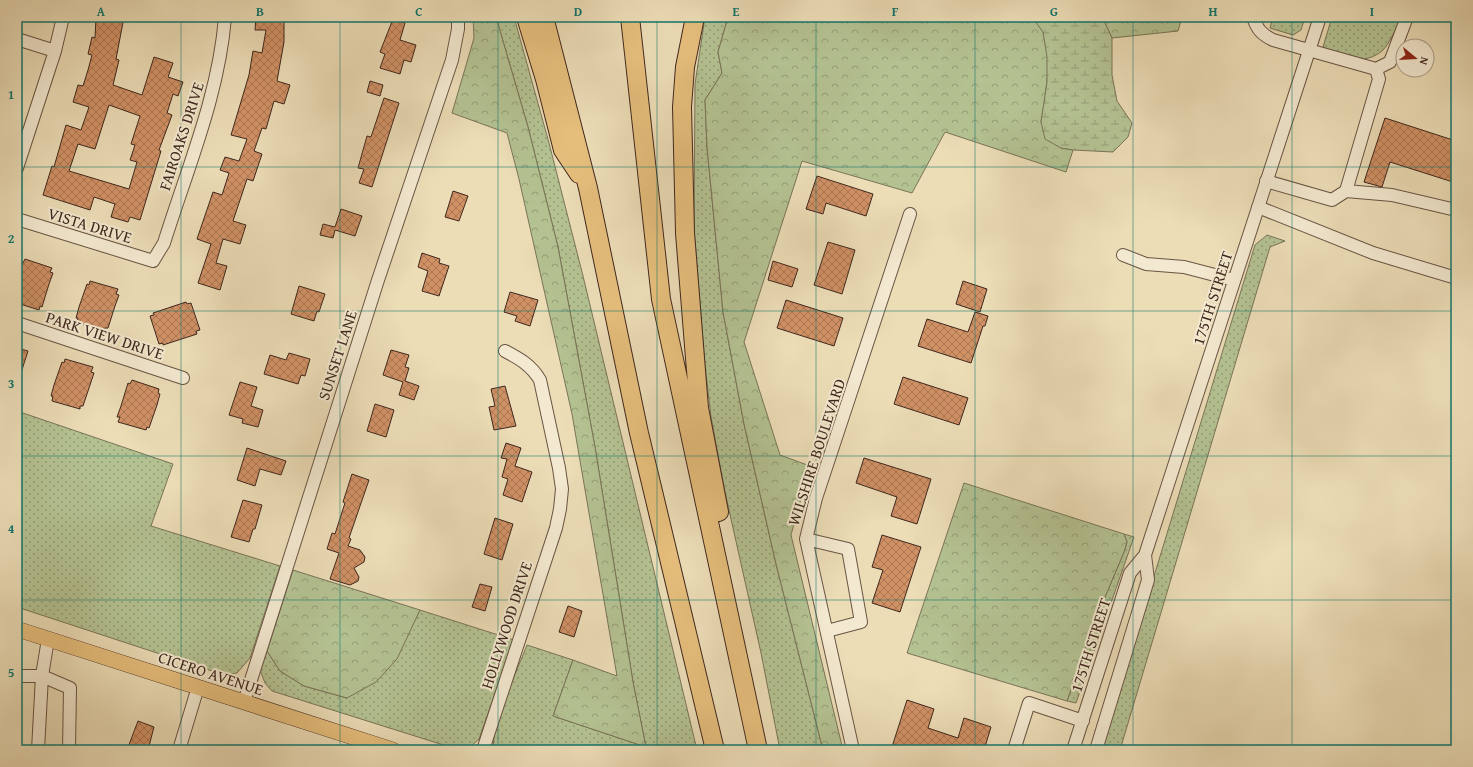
<svg xmlns="http://www.w3.org/2000/svg" width="1473" height="767" viewBox="0 0 1473 767" font-family="'Gentium Book Plus',serif">
	<style>
		.grass { fill: url(#grass-dots); stroke: #7a7458 }
		.forest { fill: url(#forest-crowns); stroke: #7a7458 }
		.wetland { fill: url(#wetland-marsh); stroke: #7a7458 }
		.building { fill: url(#building-cross-hatch); stroke: #3f271d; fill-rule: evenodd }
		.lines { fill: none; stroke-linecap: round; stroke-linejoin: round }
		.minor-casing { stroke: #6a5444; stroke-width: 14 }
		.major-casing { stroke: #3f271d; stroke-width: 16 }
		.highway-casing { stroke: #3f271d; stroke-width: 20 }
		.minor { stroke: #f3e9d0; stroke-width: 12 }
		.major { stroke: #e6be7c; stroke-width: 15 }
		.highway { stroke: #e6be7c; stroke-width: 18 }
		.grid { fill: none; stroke: #0f766e; stroke-width: 1; stroke-opacity: 0.55 }
		.labels { text-anchor: middle; stroke-width: 4; stroke-linejoin: round; paint-order: stroke }
		.street-label { font-size: 16px; fill: #3f271d; stroke: #f3e9d0 }
		.neatline { fill: none; stroke: #0f766e; stroke-width: 1.5 }
		.grid-label { font-size: 13px; text-anchor: middle; font-weight: bold; fill: #0f766e }
	</style>
	<defs>
		<pattern id="grass-dots" width="8" height="8" patternUnits="userSpaceOnUse"><rect width="8" height="8" fill="#b4c292"/><path d="M2 2h.1M6 6h.1" fill="none" stroke="#949e77" stroke-width="1.8" stroke-linecap="round"/></pattern>
		<pattern id="forest-crowns" width="20" height="18" patternUnits="userSpaceOnUse"><rect width="20" height="18" fill="#b4c292"/><path d="M2 6a3 3 0 1 1 6 0M12 15a3 3 0 1 1 6 0" fill="none" stroke="#949e77"/></pattern>
		<pattern id="wetland-marsh" width="20" height="14" patternUnits="userSpaceOnUse"><rect width="20" height="14" fill="#b4c292"/><path d="M1 5h8M5 5V1M11 12h8M15 12V8" fill="none" stroke="#949e77"/></pattern>
		<pattern id="building-cross-hatch" width="8" height="8" patternUnits="userSpaceOnUse"><rect width="8" height="8" fill="#d09165"/><path d="M0 0l8 8M0 8l8-8" fill="none" stroke="#aa7653"/></pattern>
	</defs>
	<rect width="100%" height="100%" fill="#ecddb7"/>
	<filter id="stains"><feTurbulence type="fractalNoise" baseFrequency=".005" numOctaves="4"/><feColorMatrix values="0 0 0 0 .2 0 0 0 0 .09 0 0 0 0 .02 0 0 0 .5 -.17"/></filter>
	<radialGradient id="worn" r=".72"><stop offset=".6" stop-color="#630" stop-opacity="0"/><stop offset="1" stop-color="#630" stop-opacity=".3"/></radialGradient>
	<!-- grass -->
	<path class="grass" d="M496,17H514L549,143L583,276L697,750H494C489,730 519,666 527,645L573,660L553,716L646,747L633,682L595,447L558,247L528,127Z
		M705,17H728L718,52L722,73L705,100L707,147L723,312L744,424L776,564L823,750H780L761,653L725,492L711,417L705,366L694,228L695,84Z
		M1273,17H1305L1301,30L1293,35L1270,28Z
		M1332,17H1401C1398,25 1389,44 1383,50C1366,66 1339,59 1323,47Z
		M1267,235L1285,241L1270,247L1120,750H1101L1255,245Z
		M17,411L173,464L151,526L280,566L250,658L237,673L224,675L17,607Z
		M1124,534L1134,537L1076,703L1067,701L1097,616L1124,552L1127,542Z
		M420,610L514,640L479,739L468,749L453,748L272,691L265,683L260,670L267,651L280,671L304,686L347,698L410,630Z"/>
	<!-- forest -->
	<path class="forest" d="M473,17H496L528,127L558,247L595,447L633,682L646,747L553,716L573,660L617,676L572,414L519,179L507,133L452,113L474,38Z
		M728,17H1032C1036,22 1041,27 1043,32C1053,59 1045,96 1041,122L1061,148L1073,150L1066,172L945,132L912,193L802,161L744,342L780,455L810,466L791,535L843,750H823L776,564L744,424L723,312L707,147L705,100L722,73L718,52Z
		M1105,17H1182L1178,31L1112,38L1104,21Z
		M964,483L1124,534L1127,542L1124,552L1097,616L1067,701L907,653Z
		M293,570L420,610L397,659L376,682L347,698L304,686L280,671L267,651Z"/>
	<!-- wetland -->
	<path class="wetland" d="M1032,17H1105L1104,21L1112,38V75L1117,101L1132,123L1128,137L1113,152L1073,150L1061,148L1045,139L1041,122L1047,82V57L1043,32Z"/>
	<!-- building -->
	<path class="building" d="M96,17H124L116,59L119,60L113,85L142,95L154,57L173,63L168,77L183,82L178,96L173,94L167,113L172,115L159,150L161,151L140,220L130,217L128,222L111,217L115,204L94,197L90,210L43,195L52,166L54,167L66,125L81,130L89,107L73,102L78,85L83,86L88,70L92,55L88,54L92,37L95,38ZM109,105L140,116L131,144L135,145L130,160L137,162L129,189L69,171L78,144L95,149Z
		M256,17H284V42L277,81L290,85L284,104L274,101L266,129L262,128L254,151L262,154L253,181L247,179L233,221L246,225L240,244L223,239L216,263L227,266L220,290L198,283L211,244L197,239L213,192L222,195L229,173L220,170L225,157L239,161L247,139L231,135L249,75L253,51L262,53L266,30H255Z
		M393,19L405,23L400,40L416,45L411,62L404,60L400,74L380,68L385,54L380,52Z
		M370,81L383,85L380,96L367,92Z
		M384,98L399,103L372,187L359,183L364,169L358,168L367,136L371,137Z
		M1385,118L1456,141V183L1390,162L1382,187L1364,182Z
		M817,176L873,194L866,216L826,203L823,214L806,209Z
		M453,191L468,196L459,221L445,217Z
		M341,209L362,216L355,236L335,230L333,238L320,235L323,224L335,227Z
		M828,242L855,250L842,294L814,285Z
		M422,253L440,259L439,263L449,266L439,296L422,291L428,271L418,267Z
		M25,259L52,268L50,272L53,273L49,284L42,307L40,306L39,310L17,303V282L20,274H18L21,263H23Z
		M773,261L798,269L792,287L768,280Z
		M90,281L118,289L116,294L119,295L115,306L108,328H105L104,331L77,323L78,318H76L79,307L87,284L89,285Z
		M963,281L987,289L980,312L956,304Z
		M299,286L325,294L319,312L317,311L314,321L291,314Z
		M510,292L538,300L530,326L515,321L517,316L504,312Z
		M786,300L843,318L834,346L777,328Z
		M186,302L187,304L191,303L200,330L196,331L197,334L163,345V343L159,344L150,316L154,315L153,313Z
		M975,312L988,316L985,326H983L971,363L918,346L927,319L968,332Z
		M17,348L28,351L19,379H17Z
		M391,350L409,355L405,367L409,368L405,381L419,386L414,400L399,395L403,382L383,375Z
		M289,353L310,359L305,376L301,375L298,384L264,374L270,355L286,360Z
		M65,359L93,367L91,372L94,373L83,406H80V409L52,401L53,396H51L54,385L62,362L64,363Z
		M903,377L968,398L959,425L894,404Z
		M132,380L159,389L158,393L160,394L157,405L149,428L147,427L146,430L118,422L120,417H117L121,406L128,383L130,384Z
		M240,382L257,387L251,406L263,410L258,427L242,423L243,419L229,415Z
		M505,386L516,426L494,430L489,407L495,406L491,389Z
		M375,404L394,410L386,437L367,431Z
		M506,443L521,448L515,466L532,472L522,502L503,495L508,479L502,477L507,459L501,458Z
		M247,448L286,461L281,475L260,469L255,486L237,480Z
		M864,458L931,479L917,524L891,516L897,497L856,483Z
		M352,474L369,480L349,538L351,539L348,546L360,550L365,557L364,562L354,568L359,577L358,581L350,585L330,579L339,553L327,549L332,533L335,534L345,503L343,502Z
		M243,500L262,505L255,529H253L249,542L231,537Z
		M495,518L513,524L502,560L484,554Z
		M882,535L921,547L900,612L872,603L883,570L872,567Z
		M480,584L492,587L485,611L472,607Z
		M568,606L582,611L574,637L559,632Z
		M907,700L934,709L928,728L958,738L964,718L991,727L984,750H891Z
		M138,721L154,727L148,750H127Z"/>
	<g class="lines">
		<defs>
			<path id="minor" d="M1253,17C1257,29 1261,34 1273,40L1376,69L1390,62L1407,17
				M17,39L55,51
				M17,168L55,51L63,17
				M1266,181L1332,200L1346,191L1379,79L1376,69
				M1346,191L1392,195L1456,210
				M1258,207L1373,253L1456,278
				M17,219L153,261L164,243C187,169 219,95 225,17
				M1123,255L1146,264L1184,267L1234,280
				M17,323L183,378
				M806,539L848,549L861,622L827,631
				M17,676H42L70,688L69,750
				M244,702L378,280L452,60L458,29V17
				M38,750L42,676L48,639
				M179,750L198,687
				M483,750L556,528L560,509L562,489L559,468L540,380C531,365 520,359 505,351
				M853,750L806,539L816,498L910,214
				M1014,750L1029,703L1083,721
				M1073,750L1130,573L1145,555L1320,17
				M1096,750L1148,580L1145,555"/>
			<path id="major" d="M17,629L393,750"/>
			<path id="highway" d="M526,17L545,79L563,150L579,174
				M544,17L588,188L639,433L715,750
				M630,17L661,299L758,750
				M695,17L685,67L682,107L685,233L699,408L719,512"/>
		</defs>
		<!-- minor casing -->
		<use href="#minor" class="minor-casing"/>
		<!-- major casing -->
		<use href="#major" class="major-casing"/>
		<!-- highway casing -->
		<use href="#highway" class="highway-casing"/>
		<!-- minor -->
		<use href="#minor" class="minor"/>
		<!-- major -->
		<use href="#major" class="major"/>
		<!-- highway -->
		<use href="#highway" class="highway"/>
	</g>
	<!-- grid -->
	<path class="grid" d="M181,17V750M340,17V750M498,17V750M657,17V750M816,17V750M975,17V750M1133,17V750M1292,17V750M17,167H1456M17,311H1456M17,456H1456M17,600H1456"/>
	<g class="labels">
		<!-- street labels -->
		<g class="street-label">
			<text transform="translate(181 136) rotate(-72)" y="6">FAIROAKS DRIVE</text>
			<text transform="translate(90 225) rotate(17)" y="6">VISTA DRIVE</text>
			<text transform="translate(1212 298) rotate(-72)" y="6">175TH STREET</text>
			<text transform="translate(105 335) rotate(18)" y="6">PARK VIEW DRIVE</text>
			<text transform="translate(337 355) rotate(-72)" y="6">SUNSET LANE</text>
			<text transform="translate(816 452) rotate(-72)" y="6">WILSHIRE BOULEVARD</text>
			<text transform="translate(506 625) rotate(-72)" y="6">HOLLYWOOD DRIVE</text>
			<text transform="translate(1090 645) rotate(-72)" y="6">175TH STREET</text>
			<text transform="translate(211 673) rotate(18)" y="6">CICERO AVENUE</text>
		</g>
	</g>
	<!-- margin -->
	<rect width="1473" height="767" fill="none" stroke="#ecddb7" stroke-width="44"/>
	<!-- north arrow -->
	<g transform="translate(1415 58) rotate(108)"><circle r="19" fill="#f3e9d0" stroke="#ab9b88"/>
	<path d="M0-3L7 15L0 10L-7 15Z" fill="#8f2418"/>
	<text y="-6" font-size="11" font-weight="bold" text-anchor="middle" fill="#3f271d">N</text>
	</g>
	<rect x="22" y="22" width="1429" height="723" class="neatline"/>
	<g class="grid-label">
		<text x="101" y="16">A</text>
		<text x="260" y="16">B</text>
		<text x="419" y="16">C</text>
		<text x="578" y="16">D</text>
		<text x="736" y="16">E</text>
		<text x="895" y="16">F</text>
		<text x="1054" y="16">G</text>
		<text x="1213" y="16">H</text>
		<text x="1372" y="16">I</text>
		<text x="11" y="99">1</text>
		<text x="11" y="243">2</text>
		<text x="11" y="388">3</text>
		<text x="11" y="533">4</text>
		<text x="11" y="677">5</text>
	</g>
	<rect width="100%" height="100%" filter="url(#stains)"/>
	<rect width="100%" height="100%" fill="url(#worn)"/>
</svg>
